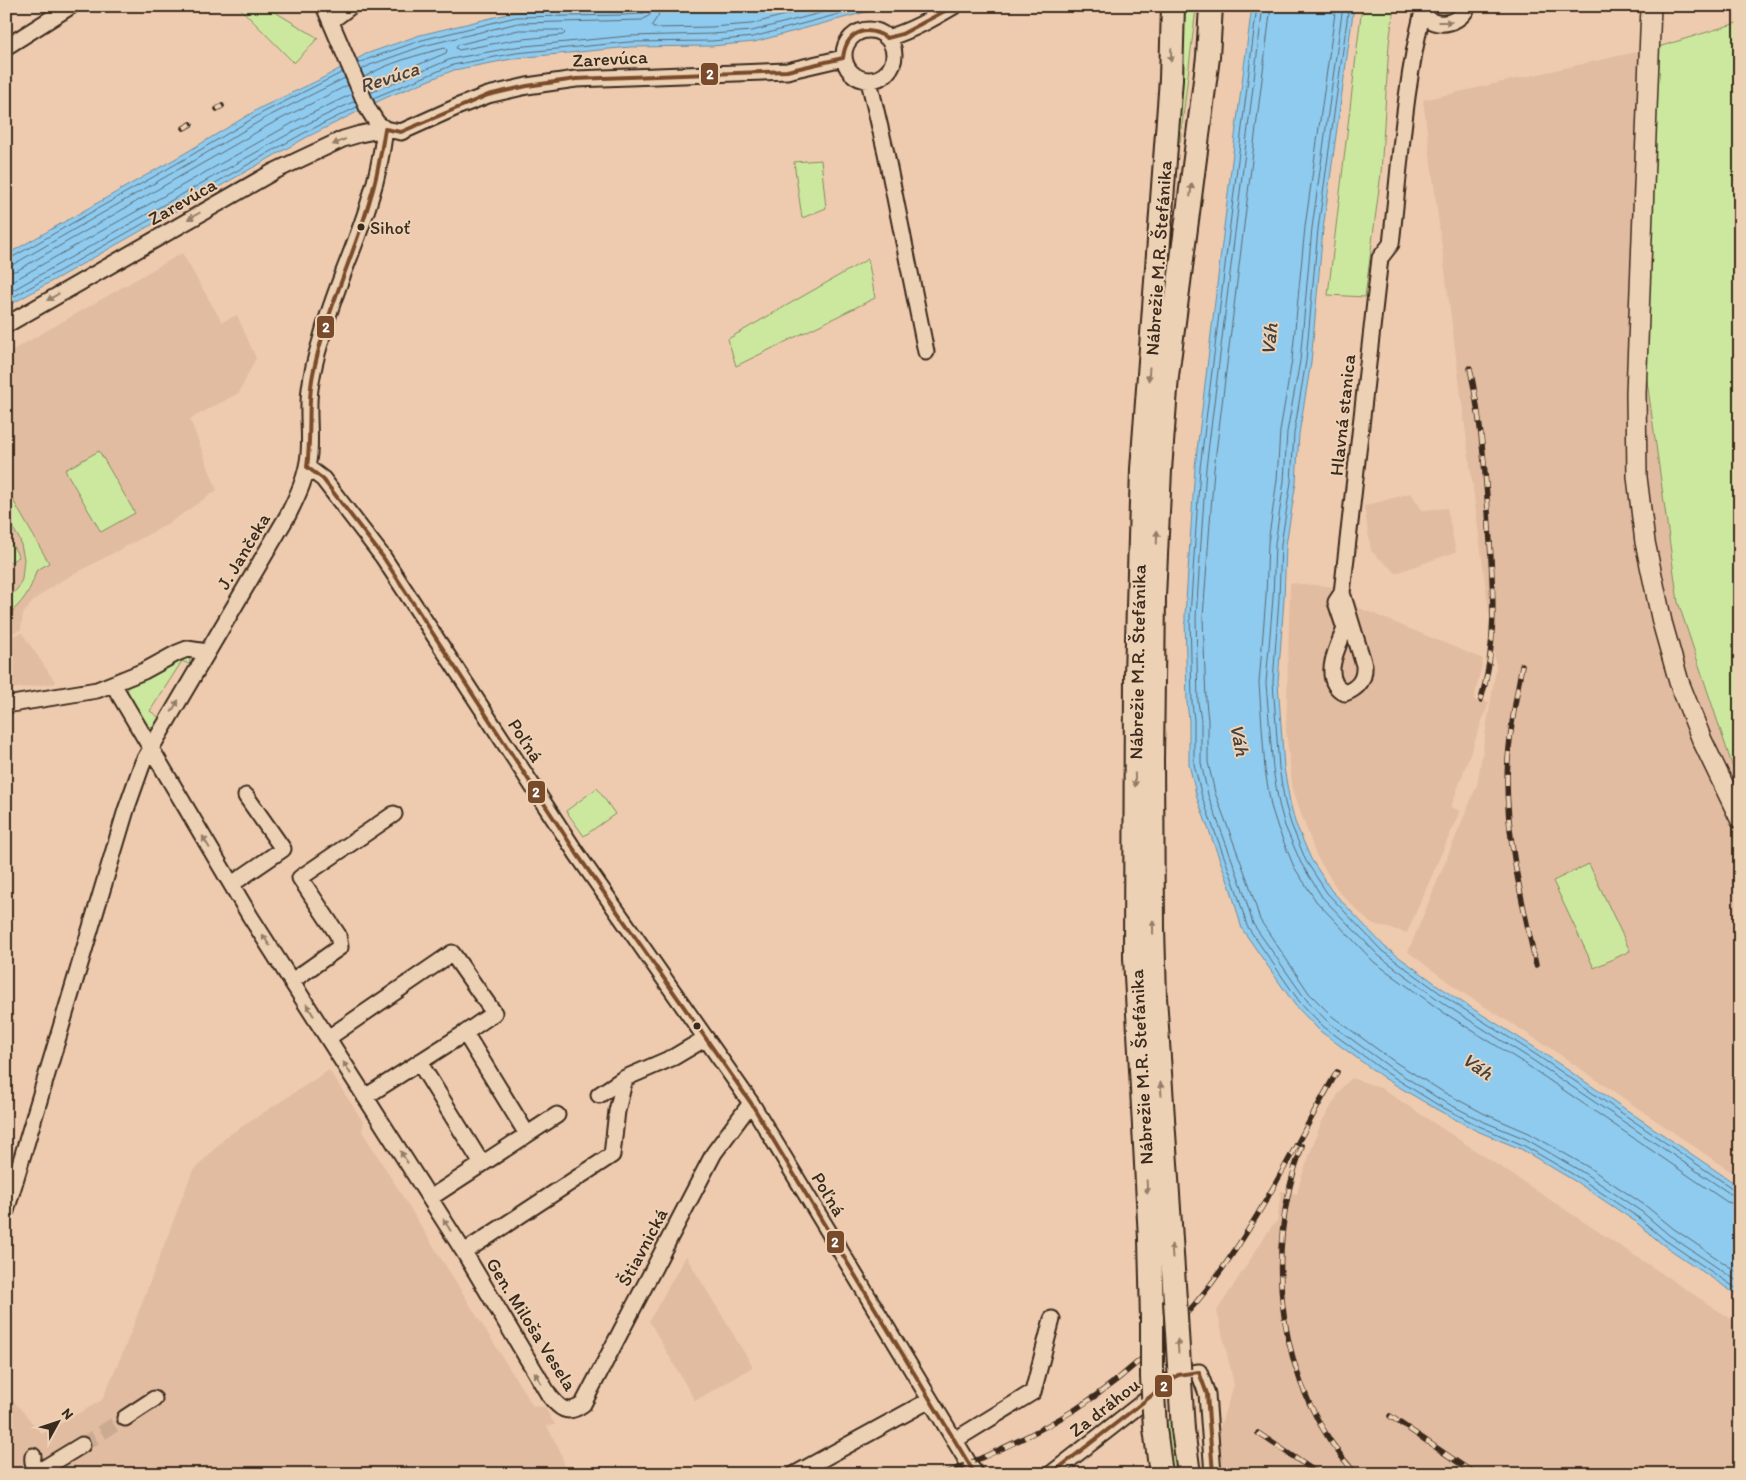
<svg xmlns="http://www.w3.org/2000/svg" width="1746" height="1480" viewBox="0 0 1746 1480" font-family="Itim,sans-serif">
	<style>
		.built { fill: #e2bca1 }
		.green { fill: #cce89f; stroke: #84895e }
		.water { fill: #8ecbef; stroke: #6d8b9b }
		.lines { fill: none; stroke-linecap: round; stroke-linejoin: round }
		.shore { stroke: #5c6a72; stroke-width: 1 }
		.minor-tunnel { stroke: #caab92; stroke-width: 15; stroke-dasharray: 15 8; stroke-linecap: butt }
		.minor-casing { stroke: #3b2a1e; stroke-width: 19 }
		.tertiary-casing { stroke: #3b2a1e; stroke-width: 22 }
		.primary-casing { stroke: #3b2a1e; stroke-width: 26 }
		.minor { stroke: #edd1b4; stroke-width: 15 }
		.tertiary { stroke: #edd1b4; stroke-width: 19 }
		.primary { stroke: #edd1b4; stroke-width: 22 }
		.rail-casing { stroke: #3b2a1e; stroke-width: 5.5 }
		.rail { stroke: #edd1b4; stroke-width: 4; stroke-dasharray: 11; stroke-linecap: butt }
		.primary-bridge-casing { stroke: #3b2a1e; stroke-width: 26; stroke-linecap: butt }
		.primary-bridge { stroke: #edd1b4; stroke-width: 22 }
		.bus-1-casing { stroke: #edd1b4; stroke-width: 8 }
		.bus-1 { stroke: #7a4b2a; stroke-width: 4 }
		.oneway { fill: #947e69 }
		.bus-dot { fill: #3b2a1e; stroke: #edd1b4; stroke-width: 2 }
		.labels { text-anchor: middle; stroke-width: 4; stroke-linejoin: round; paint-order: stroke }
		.bus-label { font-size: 18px; fill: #3b2a1e; stroke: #edd1b4; text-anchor: start }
		.street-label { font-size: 19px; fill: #3b2a1e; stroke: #edd1b4 }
		.water-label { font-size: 20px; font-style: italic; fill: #47423d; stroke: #edd1b4 }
		.line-badge { stroke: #edd1b4; stroke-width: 2 }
		.badge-label { font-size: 14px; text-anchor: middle; font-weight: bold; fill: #fff }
	</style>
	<rect width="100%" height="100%" fill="#eecbaf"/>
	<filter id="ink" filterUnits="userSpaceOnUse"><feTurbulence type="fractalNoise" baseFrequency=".02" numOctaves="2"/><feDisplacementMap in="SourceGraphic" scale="10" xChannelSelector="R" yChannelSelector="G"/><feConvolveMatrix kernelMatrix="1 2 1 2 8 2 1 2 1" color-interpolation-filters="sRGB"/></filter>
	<g filter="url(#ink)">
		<!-- built -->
		<path class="built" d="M1662,46L1649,320L1740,757V1178L1547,1046L1463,993L1408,952L1477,785L1496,668L1423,100Z
			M182,253L222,322L237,315L256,358L239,393L190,419L217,490L168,524L61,581L36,598L23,614L21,630L6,635V354Z
			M1411,493L1422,510L1447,508L1456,552L1396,573L1371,551L1364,506Z
			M1290,583L1351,588L1357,607L1483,659L1474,700L1489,702L1451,807L1460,811L1407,933L1370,923L1339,892L1316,855L1293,792L1286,731Z
			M22,633L56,683L6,690V637Z
			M329,1070L364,1123L362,1131L533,1406L545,1407L555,1425L547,1426L560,1450L565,1467V1474H6V1392L42,1434L102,1400L125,1347L192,1172L226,1137Z
			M1352,1078L1381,1088L1740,1325V1474H1221L1216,1438L1234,1385L1217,1311L1271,1227L1277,1221L1281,1191L1297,1194L1300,1181L1321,1123L1343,1086Z
			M686,1256L753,1367L695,1401L649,1321Z"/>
		<!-- green -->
		<path class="green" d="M238,6H270V9L318,38L294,63Z
			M1184,6H1195L1196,8L1180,142H1178L1177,139Z
			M1362,6H1394L1389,44L1381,173L1365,297L1328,295Z
			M1740,22V789L1678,602L1639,324L1652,49Z
			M821,160L826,208L802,218L794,162Z
			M868,259L875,298L736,366L728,339Z
			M99,451L135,513L101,532L65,470Z
			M6,488L49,563L36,571C31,591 22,604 6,616V601L18,588L22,579L24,559L20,540L6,517Z
			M6,534L19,557L6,564Z
			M186,656L189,657L190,663L189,664L182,661L150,711L160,718L153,728L146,725L127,694L128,686Z
			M597,788L615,814L584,836L566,811Z
			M1589,864L1630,951L1594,968L1553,881Z
			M1172,1420L1180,1474H1170L1164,1421Z"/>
		<!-- water -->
		<path class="water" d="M669,6H888L754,42L712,46L630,47L517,58L454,70L385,98L307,137L6,307V255L187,152L260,108L319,80L366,54L420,35L516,12L623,10Z
			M1252,6H1354L1323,229L1311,362L1299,434L1296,482L1286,545L1284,599L1278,682L1284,768L1290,802L1295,822L1311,859L1331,890L1385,947L1454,997L1537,1049L1740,1187V1297L1662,1244L1636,1222L1578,1183L1521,1149L1477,1131L1436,1109L1384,1078L1320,1031L1295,1005L1242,929L1231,890L1197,798L1189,764V720L1187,702L1185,616L1195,467L1236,128Z"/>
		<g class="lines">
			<!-- shore -->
			<path class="shore" d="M660,6L658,16L652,25L653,28L711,27L751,24L819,6
				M1257,6L1200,468L1190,616L1192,702L1194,720V764L1202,797L1236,889L1247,926L1299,1001L1324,1027L1387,1073L1438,1105L1479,1126L1523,1145L1581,1179L1639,1218L1665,1240L1740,1291
				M1263,6L1206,468L1196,617L1198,702L1201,720V763L1208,795L1242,887L1253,924L1304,997L1328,1022L1391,1068L1441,1100L1482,1121L1526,1139L1584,1173L1642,1212L1669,1235L1740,1283
				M1271,6L1214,469L1203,617L1206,701L1208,720V762L1215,793L1249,884L1260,920L1309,993L1333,1017L1395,1062L1445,1093L1485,1114L1529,1133L1588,1167L1646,1206L1674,1229L1740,1274
				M1336,6L1305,227L1292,360L1280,431L1277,480L1268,543L1266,597L1259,683L1265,770L1271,806L1278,828L1294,867L1316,901L1374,962L1443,1012L1527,1065L1727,1202L1740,1205
				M1343,6L1312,228L1300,361L1287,432L1284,481L1275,544L1273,598L1266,683L1273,769L1279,804L1285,826L1301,863L1322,897L1379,956L1447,1006L1531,1059L1732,1195L1740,1198
				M1349,6L1318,229L1306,361L1294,433L1291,482L1281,544L1279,598L1273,682L1279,768L1285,803L1291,824L1306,861L1327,893L1382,951L1451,1001L1535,1054L1735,1190L1740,1191
				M519,30H562L565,33L563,35L514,40L459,50L456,48L458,45Z
				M358,64L368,59L422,40L516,17L623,15L642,14L646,11V6
				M361,70L370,65L423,46L518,23L642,20L650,15L653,6
				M364,77C388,63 417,55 445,48L447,50L446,53L368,86
				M370,93L451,59L515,47L629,36L712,34L752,31L847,6
				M373,98L453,65L516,53L629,42L712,41L753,37L869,6
				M6,259L11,258L190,156L262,113L343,72
				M6,265L14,264L193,161L265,118L345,78
				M6,273L18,270L269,125L348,85
				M6,285L298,120L352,94
				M6,294L301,127L355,101
				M6,301L304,133L357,107"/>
			<!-- minor-tunnel -->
			<path class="minor-tunnel" d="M82,1445L125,1418"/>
			<defs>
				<path id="minor" d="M324,6L368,109L377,123L385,129
					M1423,6C1424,29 1458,29 1468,6
					M331,21L351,6
					M844 55a25 25 0 1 1 50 0a25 25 0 1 1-50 0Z
					M887,38C911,31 932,19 954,6
					M6,47L71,6
					M869,81L886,153L926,352
					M6,325L273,172L343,139L360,134L385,129L401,132L459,106L488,95L527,86L576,79L787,71L843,58
					M307,467L323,479L383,557L577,854L751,1103L975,1474
					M1342,593L1364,665C1365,680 1358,688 1345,693C1320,680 1337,648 1345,629L1336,602L1342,593L1380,258L1391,244C1400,167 1404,87 1423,11
					M113,684L250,916L464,1252L549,1395C559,1408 567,1416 583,1404L714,1153L751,1103
					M6,705L97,690L144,671L177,653L187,649L207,652
					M232,884L283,849L246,796
					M292,981L340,947L338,935L300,878L394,814
					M328,1038L452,953L494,1013L465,1033
					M419,1062L482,1164
					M599,1095L623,1079L674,1057L706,1038
					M365,1097L465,1033L527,1134
					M430,1198L557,1115
					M6,1211L126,810L143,762L288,515C298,495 307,476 309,454C311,432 307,411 310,389C312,373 316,356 321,340C333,291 357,245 371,196C378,174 382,152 385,129
					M464,1252L612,1155L617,1111L625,1078
					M125,1418L154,1399
					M955,1440L1033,1392L1052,1319
					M33,1456C32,1463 33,1467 41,1470L82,1445
					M795,1474L930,1400
					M1051,1474L1178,1375L1199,1372L1207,1394L1213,1474"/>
				<path id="tertiary" d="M1651,6L1636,393L1637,477L1645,542L1662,622L1679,682L1702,740L1740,819"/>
				<path id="primary" d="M1175,1300L1155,997L1153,929L1152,759L1154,597L1160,470L1167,376L1208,57L1211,6
					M1152,1319L1150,1239L1135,957L1136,675L1142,469L1171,79L1173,6
					M1155,1428L1161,1474
					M1183,1430L1189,1474"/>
			</defs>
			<!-- minor casing -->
			<use href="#minor" class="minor-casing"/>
			<!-- tertiary casing -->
			<use href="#tertiary" class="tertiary-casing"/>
			<!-- primary casing -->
			<use href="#primary" class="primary-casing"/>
			<!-- minor -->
			<use href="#minor" class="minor"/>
			<!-- tertiary -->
			<use href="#tertiary" class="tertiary"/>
			<!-- primary -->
			<use href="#primary" class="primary"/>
			<defs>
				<path id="rail" d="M217,109L222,106
					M184,128L191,124
					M1470,368C1481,420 1486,474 1489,527C1493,588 1498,641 1481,700
					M1522,665C1515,703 1508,741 1507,779C1507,843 1523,904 1536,965
					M1302,1146C1262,1255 1277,1386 1356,1474
					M1390,1416L1475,1474
					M1258,1433L1319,1474
					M944,1474C990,1455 1034,1435 1076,1409C1135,1371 1190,1317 1229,1259C1270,1200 1301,1134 1337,1072"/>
			</defs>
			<!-- rail casing -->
			<use href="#rail" class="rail-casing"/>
			<!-- rail -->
			<use href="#rail" class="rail"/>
			<defs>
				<path id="primary-bridge" d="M1175,1300L1183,1430
					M1152,1319V1377L1155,1428"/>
			</defs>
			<!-- primary-bridge casing -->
			<use href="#primary-bridge" class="primary-bridge-casing"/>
			<!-- primary-bridge -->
			<use href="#primary-bridge" class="primary-bridge"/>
			<defs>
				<path id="bus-1" d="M954,6L902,34L887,38C865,24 846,32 843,58L787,71L576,79L527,86L488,95L401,132L385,129C381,152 378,174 371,196C355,253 328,307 315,365C306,399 312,433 307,467L323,479L383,557L577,854L751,1103L975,1474
					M1051,1474L1178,1375L1199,1372L1207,1394L1213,1474"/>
			</defs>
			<!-- bus-1 casing -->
			<use href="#bus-1" class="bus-1-casing"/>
			<!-- bus-1 -->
			<use href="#bus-1" class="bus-1"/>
		</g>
		<!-- one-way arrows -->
		<defs><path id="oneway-solid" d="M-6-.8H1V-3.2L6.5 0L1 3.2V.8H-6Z" transform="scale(1.25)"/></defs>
		<g class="oneway">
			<use href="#oneway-solid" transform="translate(1445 22)"/>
			<use href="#oneway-solid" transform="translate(1171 55) rotate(92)"/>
			<use href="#oneway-solid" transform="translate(339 142) rotate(156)"/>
			<use href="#oneway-solid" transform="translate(1191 190) rotate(-83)"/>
			<use href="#oneway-solid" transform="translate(194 216) rotate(150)"/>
			<use href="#oneway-solid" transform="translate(53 297) rotate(150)"/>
			<use href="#oneway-solid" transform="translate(1149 374) rotate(94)"/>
			<use href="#oneway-solid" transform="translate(1157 537) rotate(-88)"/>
			<use href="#oneway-solid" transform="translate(175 706) rotate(-60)"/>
			<use href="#oneway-solid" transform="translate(1135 780) rotate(89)"/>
			<use href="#oneway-solid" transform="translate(206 842) rotate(-121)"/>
			<use href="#oneway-solid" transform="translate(1153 927) rotate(-91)"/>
			<use href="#oneway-solid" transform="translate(266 940) rotate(-123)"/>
			<use href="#oneway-solid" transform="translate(310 1010) rotate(-122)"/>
			<use href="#oneway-solid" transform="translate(347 1068) rotate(-122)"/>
			<use href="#oneway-solid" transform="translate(1161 1089) rotate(-94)"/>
			<use href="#oneway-solid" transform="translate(404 1157) rotate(-122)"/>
			<use href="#oneway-solid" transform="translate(1147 1187) rotate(87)"/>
			<use href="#oneway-solid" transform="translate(447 1225) rotate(-122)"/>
			<use href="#oneway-solid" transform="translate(1172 1251) rotate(-94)"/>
			<use href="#oneway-solid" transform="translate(1178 1346) rotate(-94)"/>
			<use href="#oneway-solid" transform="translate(538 1378) rotate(-121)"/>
		</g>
	</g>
	<!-- markers -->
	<g class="bus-dot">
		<circle cx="361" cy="227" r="4.5"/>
		<circle cx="697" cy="1026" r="4.5"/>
	</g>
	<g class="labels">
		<!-- bus labels -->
		<g class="bus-label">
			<text x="370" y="234">Sihoť</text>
		</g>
		<!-- street labels -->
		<g class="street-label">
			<text transform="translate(610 58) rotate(-3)" y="7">Zarevúca</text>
			<text transform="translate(182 201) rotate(-30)" y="7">Zarevúca</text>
			<text transform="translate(1158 258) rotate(-86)" y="7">Nábrežie M.R. Štefánika</text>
			<text transform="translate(1342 415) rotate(-84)" y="7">Hlavná stanica</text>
			<text transform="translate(243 551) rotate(-59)" y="7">J. Jančeka</text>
			<text transform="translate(1137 662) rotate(-89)" y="7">Nábrežie M.R. Štefánika</text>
			<text transform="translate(526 740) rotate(57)" y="7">Poľná</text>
			<text transform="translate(1141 1067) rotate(-93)" y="7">Nábrežie M.R. Štefánika</text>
			<text transform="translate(829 1194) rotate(59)" y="7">Poľná</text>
			<text transform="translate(642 1247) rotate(-62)" y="7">Štiavnická</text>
			<text transform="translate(532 1324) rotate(58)" y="7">Gen. Miloša Vesela</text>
			<text transform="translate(1104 1407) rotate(-38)" y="7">Za dráhou</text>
		</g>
		<!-- water labels -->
		<g class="water-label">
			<text transform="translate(389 77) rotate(-18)" y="7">Revúca</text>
			<text transform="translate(1269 339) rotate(-84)" y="7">Váh</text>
			<text transform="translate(1240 740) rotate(79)" y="7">Váh</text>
			<text transform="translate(1478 1066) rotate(35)" y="7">Váh</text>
		</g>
	</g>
	<g class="line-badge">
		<rect x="700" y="62" width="19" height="24" rx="5" fill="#7a4b2a"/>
		<rect x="316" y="315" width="19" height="24" rx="5" fill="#7a4b2a"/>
		<rect x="527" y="780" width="19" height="24" rx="5" fill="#7a4b2a"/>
		<rect x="826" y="1230" width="19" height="24" rx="5" fill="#7a4b2a"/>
		<rect x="1154" y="1374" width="19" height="24" rx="5" fill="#7a4b2a"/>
	</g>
	<g class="badge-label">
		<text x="710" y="79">2</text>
		<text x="326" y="332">2</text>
		<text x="536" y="797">2</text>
		<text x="835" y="1247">2</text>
		<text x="1164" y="1391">2</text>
	</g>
	<!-- margin -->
	<rect width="1746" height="1480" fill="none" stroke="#edd1b4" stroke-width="25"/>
	<rect x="12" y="12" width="1721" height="1455" fill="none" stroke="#3b2a1e" stroke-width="2" filter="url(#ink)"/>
	<!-- north arrow -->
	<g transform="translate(58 1422) rotate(50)" stroke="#edd1b4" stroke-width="4" paint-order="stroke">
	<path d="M0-4L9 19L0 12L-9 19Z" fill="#3b2a1e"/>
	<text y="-8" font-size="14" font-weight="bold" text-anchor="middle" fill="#3b2a1e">N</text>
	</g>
</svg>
